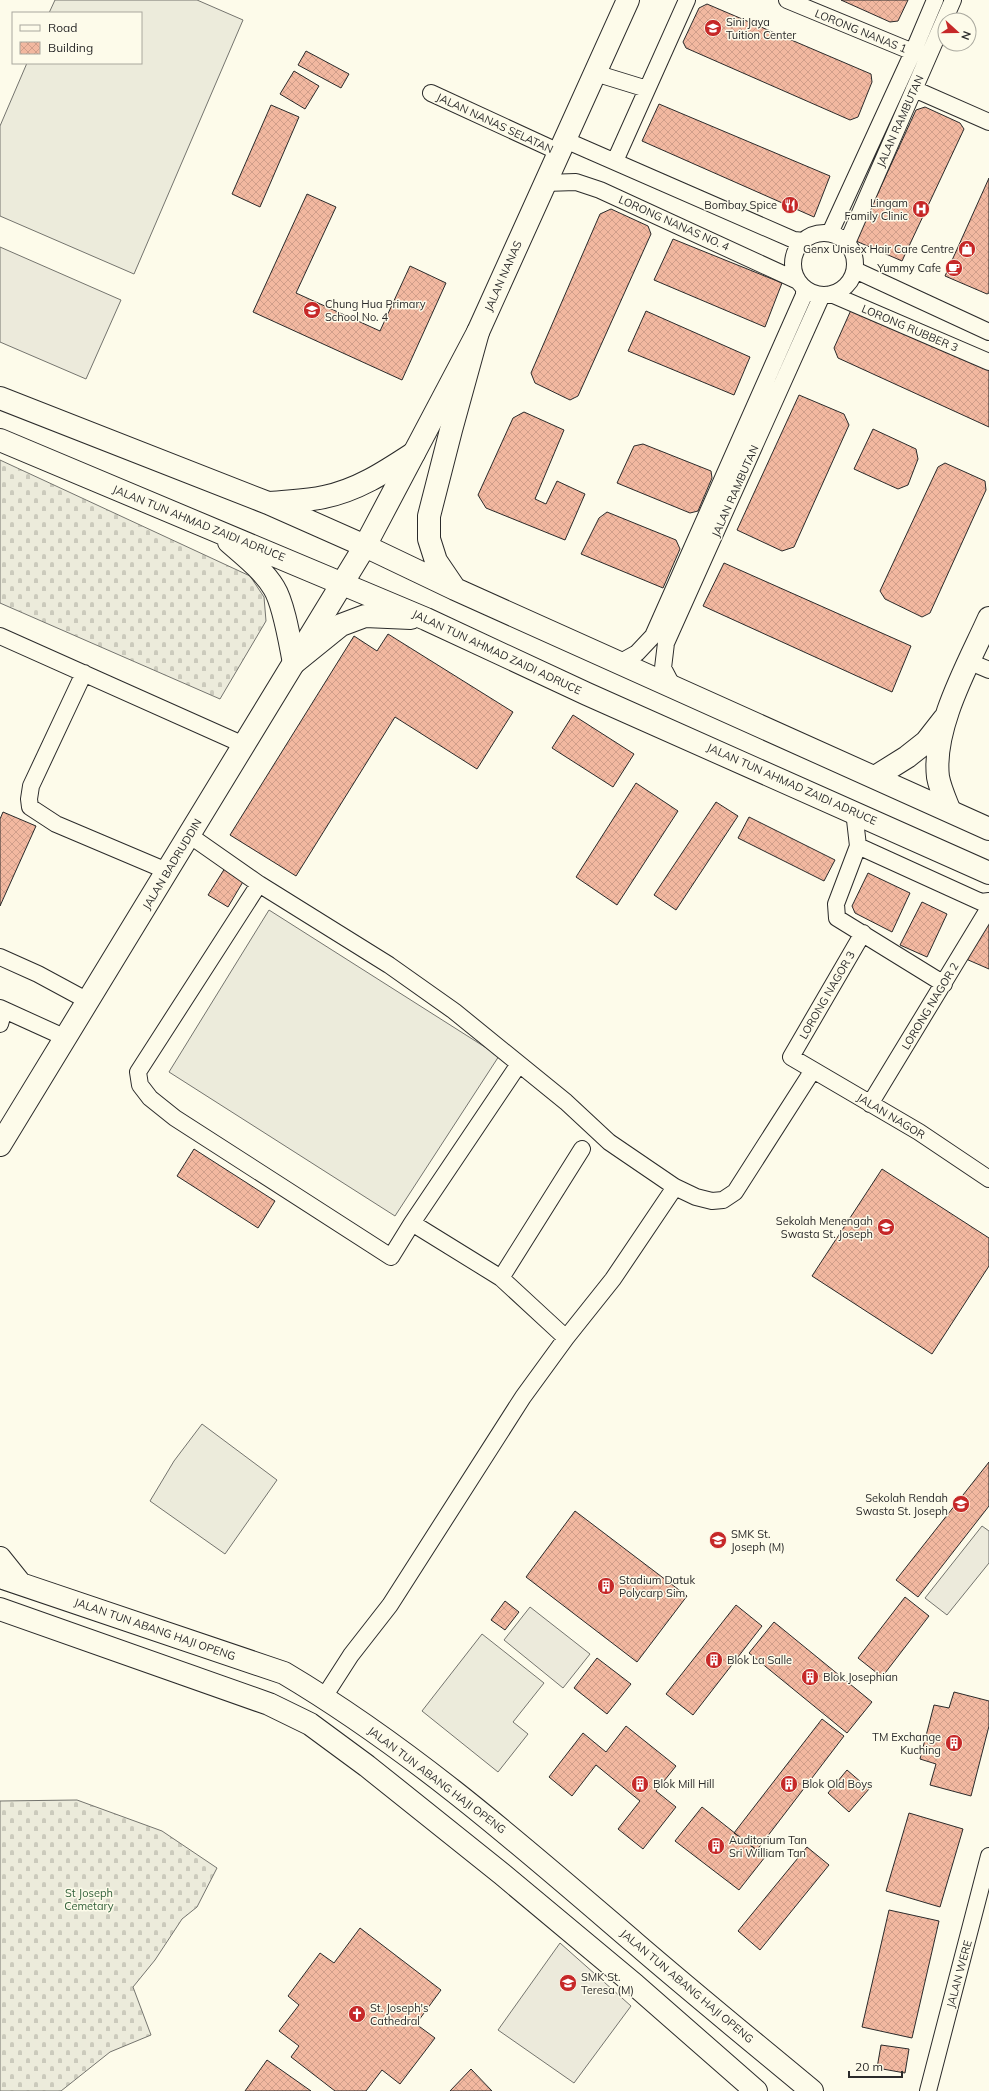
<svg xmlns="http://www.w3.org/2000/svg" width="989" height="2091" viewBox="0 0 989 2091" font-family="Mulish,sans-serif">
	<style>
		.grass { fill: #ecebdb; stroke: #74746e }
		.cemetery { fill: url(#cemetery-stones); stroke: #74746e }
		.parking { fill: #eceadb; stroke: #74746e }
		.building { fill: url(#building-cross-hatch); stroke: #2b2b2b }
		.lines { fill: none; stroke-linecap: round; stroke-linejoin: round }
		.street-casing { stroke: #2b2b2b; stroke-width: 18 }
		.secondary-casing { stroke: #2b2b2b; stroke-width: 24 }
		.primary-casing { stroke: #2b2b2b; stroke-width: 24 }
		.street { stroke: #fdfbea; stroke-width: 16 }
		.secondary { stroke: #fdfbea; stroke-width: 22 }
		.primary { stroke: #fdfbea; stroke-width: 22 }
		.labels { text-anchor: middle; stroke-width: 3; stroke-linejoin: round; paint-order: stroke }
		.poi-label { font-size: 11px; fill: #2b2b2b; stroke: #fdfbea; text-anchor: start }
		.street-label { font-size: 11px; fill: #2b2b2b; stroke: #fdfbea }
		.park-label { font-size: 11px; fill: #34623c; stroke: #fdfbea }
	</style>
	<defs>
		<pattern id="cemetery-stones" width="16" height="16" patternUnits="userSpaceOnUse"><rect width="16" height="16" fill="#ecebdb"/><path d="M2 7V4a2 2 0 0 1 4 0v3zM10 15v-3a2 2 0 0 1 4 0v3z" fill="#cbcabc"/></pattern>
		<pattern id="building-cross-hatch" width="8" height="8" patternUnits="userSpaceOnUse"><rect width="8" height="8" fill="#f2b8a0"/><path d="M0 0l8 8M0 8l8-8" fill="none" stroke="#d09e8a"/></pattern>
	</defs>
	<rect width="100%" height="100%" fill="#fdfbea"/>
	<!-- grass -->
	<path class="grass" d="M55,0H197L243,20L134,274L0,216V126L27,63H141V13H49Z
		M269,910L499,1056L395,1216L169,1072Z
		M202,1424L277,1480L225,1554L150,1501L174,1461Z
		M482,1634L544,1683L513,1722L528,1734L498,1772L422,1711Z"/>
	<!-- cemetery -->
	<path class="cemetery" d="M0,460L250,576L264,597L266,621L220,699L0,603Z
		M77,1800L162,1831L217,1868L197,1907L182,1919L155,1960L133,1987L151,2035L110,2052L61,2091H0V1801Z"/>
	<!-- parking -->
	<path class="parking" d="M0,247L121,300L86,379L0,342Z
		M982,1526L989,1531V1563L947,1615L925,1598Z
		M530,1607L590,1654L563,1688L504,1640Z
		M560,1943L631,2006L574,2083L498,2030Z"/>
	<!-- building -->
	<path class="building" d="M841,0H908L898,21L890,22Z
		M707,4L871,74L872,82L858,117L850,120L686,48L683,42L699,8Z
		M306,51L349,74L341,88L298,65Z
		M294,71L319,86L305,109L280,94Z
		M659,104L830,176L814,217L642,141Z
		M271,105L299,117L260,207L232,194Z
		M925,107L960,123L964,129L902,261L856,241L916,110Z
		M989,178V293L987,294L945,276Z
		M307,194L336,207L296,293L380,331L410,266L446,283L402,380L253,312Z
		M611,209L648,226L651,234L578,396L570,400L535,383L531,373L600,214Z
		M673,239L782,283L765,327L654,280Z
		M851,310L989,366V427L838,358L834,348Z
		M646,311L750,357L734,395L628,351Z
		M799,395L844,414L849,425L794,547L782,551L737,530Z
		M524,412L564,430L535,499L546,504L557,481L585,494L565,540L486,508L478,495L513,418Z
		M873,429L916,449L918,459L908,485L898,489L854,469Z
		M643,444L711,471L712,478L698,511L690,513L617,483L634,446Z
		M945,463L985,481L986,490L930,613L922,617L885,599L880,591L938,467Z
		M607,512L676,540L680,549L663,588L581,554L599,518Z
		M724,563L911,646L892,692L703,606Z
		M388,634L513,712L477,769L395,717L296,876L230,835L354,636L377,651Z
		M573,715L634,754L613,787L552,748Z
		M636,783L678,811L617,905L576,877Z
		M716,802L738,816L676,910L654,895Z
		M3,812L36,826L0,906V819Z
		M749,817L835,860L824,881L738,838Z
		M225,868L244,880L228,907L208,895Z
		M868,873L910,893L892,932L855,913L852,906Z
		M922,902L947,914L927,957L900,945Z
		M989,917V969L966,959Z
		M194,1149L275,1201L258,1228L177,1176Z
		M882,1169L989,1238V1266L932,1354L812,1276Z
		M989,1462V1506L918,1597L896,1580Z
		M575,1511L687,1596L637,1662L526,1577Z
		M905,1597L929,1616L882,1677L858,1658Z
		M505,1601L519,1612L505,1630L491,1620Z
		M736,1605L762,1626L693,1715L666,1694Z
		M774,1622L872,1702L847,1733L749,1653Z
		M597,1658L631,1684L607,1714L574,1688Z
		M954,1692L989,1701V1726L971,1796L930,1785L936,1764L920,1759L934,1705L949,1708Z
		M822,1719L844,1736L757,1850L734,1833Z
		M626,1726L676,1766L656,1791L676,1807L643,1849L618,1829L640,1801L596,1765L572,1796L549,1777L583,1733L606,1752Z
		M847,1770L869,1789L849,1812L828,1793Z
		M702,1807L765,1857L739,1890L675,1841Z
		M909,1813L963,1829L940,1907L886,1891Z
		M807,1847L829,1865L760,1950L738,1931Z
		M889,1910L939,1921L912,2038L862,2027Z
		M360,1928L441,1990L416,2024L435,2038L400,2084L382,2070L366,2091H335L291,2057L299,2046L279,2031L299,2005L288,1996L320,1953L334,1963Z
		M881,2045L909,2049L905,2073L877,2068Z
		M267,2060L311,2091H245Z
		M471,2069L492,2091H450Z"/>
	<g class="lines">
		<defs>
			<path id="street" d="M787,0L913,52
				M595,73L647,89
				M914,89L989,122
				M431,93L559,152
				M565,140L794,240L804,241
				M615,161L687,0
				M545,183L576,182L600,190L798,281
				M830,233L913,52L935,0
				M793 264a31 31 0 1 1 62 0a31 31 0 1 1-62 0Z
				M847,243L953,0
				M855,270L989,332
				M831,294L989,362
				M0,636L244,745
				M970,662L989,670
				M619,663L637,653L653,636L804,295V288
				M84,673L31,786L29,799L30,807L56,824L167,871
				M673,687L663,668L666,643L822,295
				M854,811L858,846L981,902L989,901
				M189,835L259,884L389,965L454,1011L566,1102L609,1142L675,1187L696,1197L712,1201L723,1200L735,1192L813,1070
				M858,846L836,904L837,918L944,984
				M259,884L138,1072L140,1085L150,1098L175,1118L391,1257L412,1223L519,1064
				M863,933L791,1057L919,1132L989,1179
				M0,957L38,974L88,1001
				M0,1008L66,1038
				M0,1024L4,1010
				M870,1104L989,908
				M412,1223L501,1278L566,1338
				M501,1278L582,1149
				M324,1697L351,1655L390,1605L523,1397L566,1338L613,1279L675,1187
				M928,2091L989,1856"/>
			<path id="secondary" d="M875,777L907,757L926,742L944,719
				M949,809C945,799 940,788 938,777C932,727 969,663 989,618
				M0,1145L365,546L478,332L628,0"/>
			<path id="primary" d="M0,398L268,503L365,546L455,589L989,829
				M0,440L426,619L587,694L989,873
				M270,503C287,501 307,501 324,497C358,490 385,472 414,453
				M229,542C245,556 263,570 274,588C284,604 290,643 294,663L341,625L365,616L411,618
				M455,589L436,561L429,539V516L451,430L478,332
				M0,1558L20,1583
				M0,1577L284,1673C412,1749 523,1847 635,1943C693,1993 753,2042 812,2091
				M0,1609L269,1704L310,1724L367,1766L502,1874L635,1985L756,2091"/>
		</defs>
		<!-- street casing -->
		<use href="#street" class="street-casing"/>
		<!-- secondary casing -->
		<use href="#secondary" class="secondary-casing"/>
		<!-- primary casing -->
		<use href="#primary" class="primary-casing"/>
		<!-- street -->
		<use href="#street" class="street"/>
		<!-- secondary -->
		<use href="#secondary" class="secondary"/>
		<!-- primary -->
		<use href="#primary" class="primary"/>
	</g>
	<!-- icons -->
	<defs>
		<symbol id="school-disc" viewBox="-11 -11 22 22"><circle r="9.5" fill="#c62828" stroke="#fdfbea"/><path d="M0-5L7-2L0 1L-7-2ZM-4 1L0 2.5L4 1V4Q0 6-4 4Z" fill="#fff"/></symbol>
		<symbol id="restaurant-disc" viewBox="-11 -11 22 22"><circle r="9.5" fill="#c62828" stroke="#fdfbea"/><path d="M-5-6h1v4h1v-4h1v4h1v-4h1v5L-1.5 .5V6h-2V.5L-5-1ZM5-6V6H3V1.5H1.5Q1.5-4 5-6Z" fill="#fff"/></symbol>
		<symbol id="hospital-disc" viewBox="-11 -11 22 22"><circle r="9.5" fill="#c62828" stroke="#fdfbea"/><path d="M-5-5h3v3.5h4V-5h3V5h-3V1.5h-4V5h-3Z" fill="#fff"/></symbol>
		<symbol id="shop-disc" viewBox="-11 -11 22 22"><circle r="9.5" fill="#c62828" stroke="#fdfbea"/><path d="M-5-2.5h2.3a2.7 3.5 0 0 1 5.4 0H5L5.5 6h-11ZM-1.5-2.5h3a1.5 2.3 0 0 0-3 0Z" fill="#fff"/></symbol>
		<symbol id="cafe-disc" viewBox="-11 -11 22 22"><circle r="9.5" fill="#c62828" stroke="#fdfbea"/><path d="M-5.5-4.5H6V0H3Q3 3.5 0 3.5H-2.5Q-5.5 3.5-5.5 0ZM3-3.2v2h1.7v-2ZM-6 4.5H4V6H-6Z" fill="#fff"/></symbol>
		<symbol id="building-disc" viewBox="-11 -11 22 22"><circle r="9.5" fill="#c62828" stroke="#fdfbea"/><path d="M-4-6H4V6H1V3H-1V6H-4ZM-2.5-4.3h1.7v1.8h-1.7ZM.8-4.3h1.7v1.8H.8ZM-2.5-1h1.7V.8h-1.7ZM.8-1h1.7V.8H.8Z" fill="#fff"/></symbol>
		<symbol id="church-disc" viewBox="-11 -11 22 22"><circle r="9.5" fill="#c62828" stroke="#fdfbea"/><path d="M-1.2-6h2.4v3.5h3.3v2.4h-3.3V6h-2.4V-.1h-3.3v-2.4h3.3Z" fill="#fff"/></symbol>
	</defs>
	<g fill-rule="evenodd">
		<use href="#school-disc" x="703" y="18" width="20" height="20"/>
		<use href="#restaurant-disc" x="780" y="195" width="20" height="20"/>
		<use href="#hospital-disc" x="911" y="199" width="20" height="20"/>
		<use href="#shop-disc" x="957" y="239" width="20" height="20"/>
		<use href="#cafe-disc" x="944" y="258" width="20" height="20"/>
		<use href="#school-disc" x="302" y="300" width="20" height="20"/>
		<use href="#school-disc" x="876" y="1217" width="20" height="20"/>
		<use href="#school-disc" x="951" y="1494" width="20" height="20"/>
		<use href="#school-disc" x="708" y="1530" width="20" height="20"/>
		<use href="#building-disc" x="596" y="1576" width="20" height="20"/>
		<use href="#building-disc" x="704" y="1650" width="20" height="20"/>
		<use href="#building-disc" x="800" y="1667" width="20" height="20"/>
		<use href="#building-disc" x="944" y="1733" width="20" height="20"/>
		<use href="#building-disc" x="630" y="1774" width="20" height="20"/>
		<use href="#building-disc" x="779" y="1774" width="20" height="20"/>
		<use href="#building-disc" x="706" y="1836" width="20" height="20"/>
		<use href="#school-disc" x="558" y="1973" width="20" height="20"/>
		<use href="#church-disc" x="347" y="2004" width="20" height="20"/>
	</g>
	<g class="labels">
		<!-- poi labels -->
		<g class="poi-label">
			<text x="726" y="26">Sini Jaya<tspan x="726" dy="13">Tuition Center</tspan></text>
			<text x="908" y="207" text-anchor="end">Lingam<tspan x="908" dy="13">Family Clinic</tspan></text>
			<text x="777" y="209" text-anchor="end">Bombay Spice</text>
			<text x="954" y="253" text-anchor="end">Genx Unisex Hair Care Centre</text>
			<text x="941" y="272" text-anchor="end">Yummy Cafe</text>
			<text x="325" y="308">Chung Hua Primary<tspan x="325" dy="13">School No. 4</tspan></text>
			<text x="873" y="1225" text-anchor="end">Sekolah Menengah<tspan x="873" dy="13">Swasta St. Joseph</tspan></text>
			<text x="948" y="1502" text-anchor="end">Sekolah Rendah<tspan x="948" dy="13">Swasta St. Joseph</tspan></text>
			<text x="731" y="1538">SMK St.<tspan x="731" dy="13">Joseph (M)</tspan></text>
			<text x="619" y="1584">Stadium Datuk<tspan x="619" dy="13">Polycarp Sim</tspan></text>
			<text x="727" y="1664">Blok La Salle</text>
			<text x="823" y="1681">Blok Josephian</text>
			<text x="941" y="1741" text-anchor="end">TM Exchange<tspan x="941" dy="13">Kuching</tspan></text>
			<text x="653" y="1788">Blok Mill Hill</text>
			<text x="802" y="1788">Blok Old Boys</text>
			<text x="729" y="1844">Auditorium Tan<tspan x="729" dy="13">Sri William Tan</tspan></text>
			<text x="581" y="1981">SMK St.<tspan x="581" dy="13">Teresa (M)</tspan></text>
			<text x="370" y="2012">St. Joseph's<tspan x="370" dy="13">Cathedral</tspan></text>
		</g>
		<!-- street labels -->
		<g class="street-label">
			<text transform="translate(861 31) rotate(22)" y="4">LORONG NANAS 1</text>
			<text transform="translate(900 121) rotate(-66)" y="4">JALAN RAMBUTAN</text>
			<text transform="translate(495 123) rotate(25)" y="4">JALAN NANAS SELATAN</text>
			<text transform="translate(674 223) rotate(24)" y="4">LORONG NANAS NO. 4</text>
			<text transform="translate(503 276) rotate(-66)" y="4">JALAN NANAS</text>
			<text transform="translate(910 328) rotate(23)" y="4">LORONG RUBBER 3</text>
			<text transform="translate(735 491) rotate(-66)" y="4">JALAN RAMBUTAN</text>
			<text transform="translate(199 523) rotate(22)" y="4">JALAN TUN AHMAD ZAIDI ADRUCE</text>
			<text transform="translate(497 652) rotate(25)" y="4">JALAN TUN AHMAD ZAIDI ADRUCE</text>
			<text transform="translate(792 784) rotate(24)" y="4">JALAN TUN AHMAD ZAIDI ADRUCE</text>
			<text transform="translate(172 864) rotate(-59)" y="4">JALAN BADRUDDIN</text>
			<text transform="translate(827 995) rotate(-60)" y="4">LORONG NAGOR 3</text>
			<text transform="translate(930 1006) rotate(-59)" y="4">LORONG NAGOR 2</text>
			<text transform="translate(891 1116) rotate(31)" y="4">JALAN NAGOR</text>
			<text transform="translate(155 1629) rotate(19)" y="4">JALAN TUN ABANG HAJI OPENG</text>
			<text transform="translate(437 1780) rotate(37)" y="4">JALAN TUN ABANG HAJI OPENG</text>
			<text transform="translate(959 1974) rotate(-75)" y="4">JALAN WERE</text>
			<text transform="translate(687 1986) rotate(40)" y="4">JALAN TUN ABANG HAJI OPENG</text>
		</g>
		<!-- park labels -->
		<g class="park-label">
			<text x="89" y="1897">St Joseph<tspan x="89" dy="13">Cemetary</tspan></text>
		</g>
	</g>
	<!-- legend -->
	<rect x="12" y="12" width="130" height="52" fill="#fdfbea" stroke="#a9a89e"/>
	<rect x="20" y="25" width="20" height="6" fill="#fdfbea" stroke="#a9a89e"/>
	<text x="48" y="32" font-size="12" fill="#2b2b2b">Road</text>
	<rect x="20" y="42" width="20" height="12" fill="url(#building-cross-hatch)" stroke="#a9a89e"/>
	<text x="48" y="52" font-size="12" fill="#2b2b2b">Building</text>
	<!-- north arrow -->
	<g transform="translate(957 32) rotate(111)"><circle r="19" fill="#fdfbea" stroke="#a9a89e"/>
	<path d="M0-3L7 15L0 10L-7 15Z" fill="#c62828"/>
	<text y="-6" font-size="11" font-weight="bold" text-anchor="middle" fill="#2b2b2b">N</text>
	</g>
	<!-- scale -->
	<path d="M849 2071v6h53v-6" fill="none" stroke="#2b2b2b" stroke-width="2"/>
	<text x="855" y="2071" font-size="12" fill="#2b2b2b" stroke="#fdfbea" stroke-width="3" paint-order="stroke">20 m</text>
</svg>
